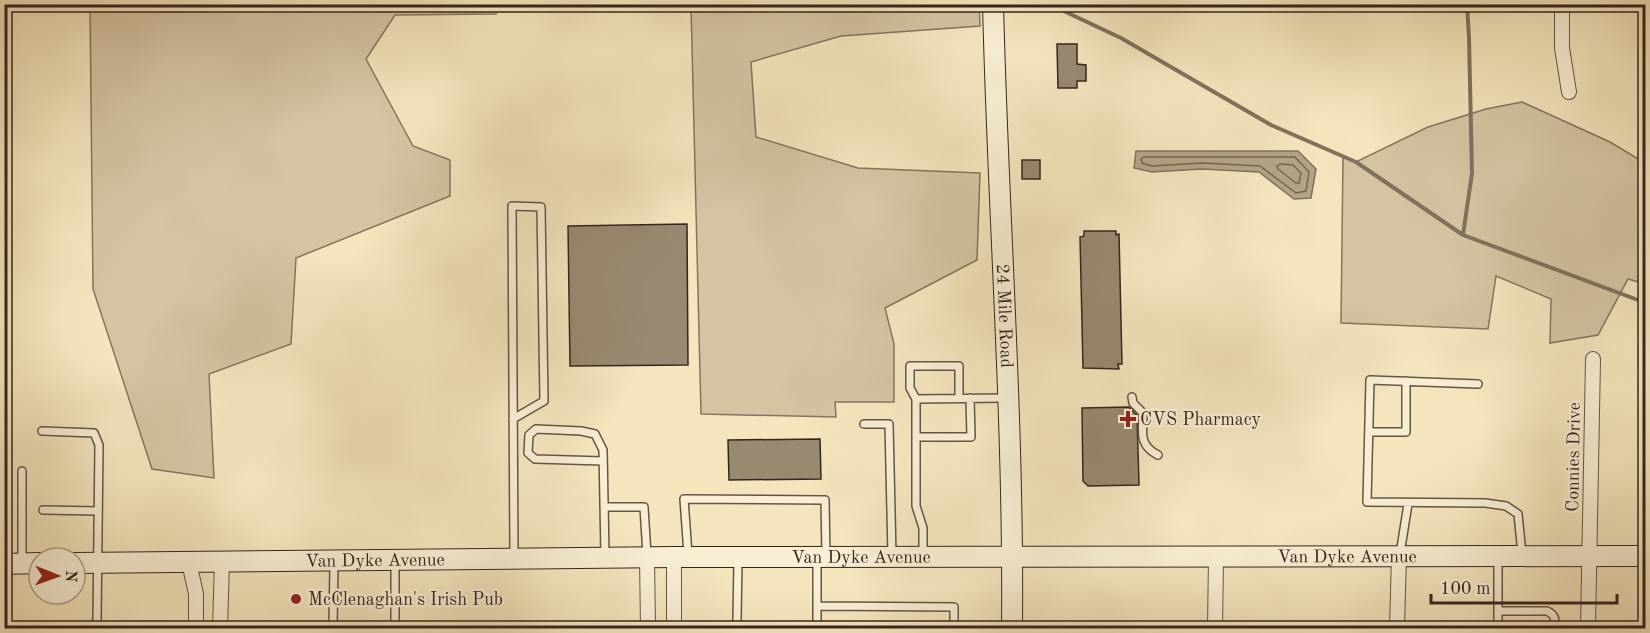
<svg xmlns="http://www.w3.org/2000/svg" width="1650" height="633" viewBox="0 0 1650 633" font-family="'Old Standard TT',serif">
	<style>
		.green { fill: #d4c4a2; stroke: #847460; stroke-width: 1.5 }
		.water { fill: #b3a487; stroke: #81715d; stroke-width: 1.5 }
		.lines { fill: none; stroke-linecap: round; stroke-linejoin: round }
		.shore { stroke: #746453; stroke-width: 1.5 }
		.stream { stroke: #81715d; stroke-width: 4 }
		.building { fill: #988971; stroke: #35251f; stroke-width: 1.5 }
		.lane-casing { stroke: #655546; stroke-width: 10 }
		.street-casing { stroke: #655546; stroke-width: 16 }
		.secondary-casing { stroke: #35251f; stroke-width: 22 }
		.lane { stroke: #f8eed4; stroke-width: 7 }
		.street { stroke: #f8eed4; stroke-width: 14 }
		.secondary { stroke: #f8eed4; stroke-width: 20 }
		.poi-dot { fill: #8f2418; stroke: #f8eed4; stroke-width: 2 }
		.labels { text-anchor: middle; stroke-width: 5; stroke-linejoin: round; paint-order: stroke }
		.street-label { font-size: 18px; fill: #35251f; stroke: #f8eed4 }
		.poi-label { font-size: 18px; fill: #35251f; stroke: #f8eed4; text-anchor: start }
	</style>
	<rect width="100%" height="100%" fill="#f4e5bd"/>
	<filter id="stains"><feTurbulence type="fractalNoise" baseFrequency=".00333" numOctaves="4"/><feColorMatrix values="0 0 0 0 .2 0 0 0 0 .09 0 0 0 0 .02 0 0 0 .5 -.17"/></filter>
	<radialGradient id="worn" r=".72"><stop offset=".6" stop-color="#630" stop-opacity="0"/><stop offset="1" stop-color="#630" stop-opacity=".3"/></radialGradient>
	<!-- green -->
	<path class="green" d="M90,5H497L496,14L395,15L366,59L413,146L450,160V196L296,258L291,344L209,374L214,478L152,469L93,289Z
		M691,5H979L980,26L841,36L751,62L756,137L858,168L980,173L977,260L885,308L894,344V402H835L836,417L701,414Z
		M1522,102L1610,142L1645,163V284L1628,279L1598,335L1550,343L1551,299L1496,276L1488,329L1341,323L1343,156L1356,162L1428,127L1486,109Z"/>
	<!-- water -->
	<path class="water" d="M1136,151H1298L1316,169L1311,198L1294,199L1259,172L1202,169L1152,172L1134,168Z"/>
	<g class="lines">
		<!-- shore -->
		<path class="shore" d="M1144,157H1295L1309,172L1306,191L1296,193L1260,166L1202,163L1152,166L1142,163L1141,159Z
			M1280,164L1293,165L1301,173L1299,183H1296L1278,169L1277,166Z"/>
		<!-- stream -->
		<path class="stream" d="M1049,4L1121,38L1271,125L1356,162L1463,235L1646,303
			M1463,235L1472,173L1469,38L1467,4"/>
	</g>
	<!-- building -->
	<path class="building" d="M1057,44H1077V64L1086,65V81H1077V88H1058Z
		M1022,160H1040V179H1022Z
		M687,224L688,365L570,366L568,226Z
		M1084,231H1116V235L1119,234L1122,364H1118L1119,369L1083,368L1080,237L1084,236Z
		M1129,407L1137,415L1139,485L1088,486L1083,481L1082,408Z
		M820,439L821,479L729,480L728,440Z"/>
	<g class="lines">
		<defs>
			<path id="lane" d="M1478,384L1370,380L1367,502L1485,503L1506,506L1518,514L1522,554
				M1132,397L1133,403L1143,413C1143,432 1138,445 1158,455
				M916,399L910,388V366H959V398
				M513,419L544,401L541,207L512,206L514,556
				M864,424H889L892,556
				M42,431L94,433L99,445L97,620L93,628
				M1369,432H1406V381
				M916,437H971L970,398
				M603,461L535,459L528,453L529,435L536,429L581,431L595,434L603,450L605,555
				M604,507H644L647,555
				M43,510L98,511
				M688,554L684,499L825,500L826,556
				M923,554V528L916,506V399L1006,398
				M1400,554L1408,504
				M817,560V628
				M22,561V471
				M817,606L954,607V628
				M1498,611H1547C1556,615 1555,620 1555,628
				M333,628L334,563
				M395,628V562
				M735,628L737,619L738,560
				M1498,628V559"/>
			<path id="street" d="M1562,4V48L1569,92
				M647,558L648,628
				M189,562L196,594V628
				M220,628L222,561
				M674,628V557
				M1215,628L1216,557
				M1397,628L1399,556
				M1588,628L1593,359"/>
			<g id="secondary">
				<path id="s1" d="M993,4C998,213 1014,420 1012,628"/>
				<path id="s2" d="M75,563L674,557L1646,556"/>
				<path d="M4,564L39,563"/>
			</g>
		</defs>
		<!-- lane casing -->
		<use href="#lane" class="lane-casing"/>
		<!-- street casing -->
		<use href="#street" class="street-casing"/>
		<!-- secondary casing -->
		<use href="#secondary" class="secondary-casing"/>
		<!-- lane -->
		<use href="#lane" class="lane"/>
		<!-- street -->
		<use href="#street" class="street"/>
		<!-- secondary -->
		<use href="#secondary" class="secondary"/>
	</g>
	<!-- markers -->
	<g class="poi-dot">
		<path d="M1125 410h6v6h6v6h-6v6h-6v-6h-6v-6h6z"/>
		<circle cx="296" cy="599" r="6"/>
	</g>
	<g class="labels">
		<!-- street labels -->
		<g class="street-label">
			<text dy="6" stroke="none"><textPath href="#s1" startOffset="312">24 Mile Road</textPath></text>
			<text transform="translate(1573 457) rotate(-89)" y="6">Connies Drive</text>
			<text dy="6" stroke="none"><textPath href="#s2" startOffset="786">Van Dyke Avenue</textPath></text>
			<text dy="6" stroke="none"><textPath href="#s2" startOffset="1272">Van Dyke Avenue</textPath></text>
			<text dy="6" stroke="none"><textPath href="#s2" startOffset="300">Van Dyke Avenue</textPath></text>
		</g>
		<!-- poi labels -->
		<g class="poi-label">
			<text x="1140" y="425">CVS Pharmacy</text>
			<text x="308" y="605">McClenaghan's Irish Pub</text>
		</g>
	</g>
	<!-- margin -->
	<rect width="1650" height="633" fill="none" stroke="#f4e5bd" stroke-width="24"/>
	<rect x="6" y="6" width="1638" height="621" fill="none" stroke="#35251f" stroke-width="3"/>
	<rect x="12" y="12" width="1626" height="609" fill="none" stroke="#35251f" stroke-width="1.5"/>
	<!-- north arrow -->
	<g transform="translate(57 576) rotate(91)"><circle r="28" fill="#f8eed4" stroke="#aa9e8c" stroke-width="1.5"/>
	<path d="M0-4.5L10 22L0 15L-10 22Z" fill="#8f2418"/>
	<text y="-9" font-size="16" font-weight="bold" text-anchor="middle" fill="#35251f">N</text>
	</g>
	<!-- scale -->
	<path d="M1431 594v9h186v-9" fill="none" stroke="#35251f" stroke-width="3"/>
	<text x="1440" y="594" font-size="18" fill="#35251f" stroke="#f8eed4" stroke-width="4.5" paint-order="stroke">100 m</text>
	<rect width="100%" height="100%" filter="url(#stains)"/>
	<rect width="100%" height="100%" fill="url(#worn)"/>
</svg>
